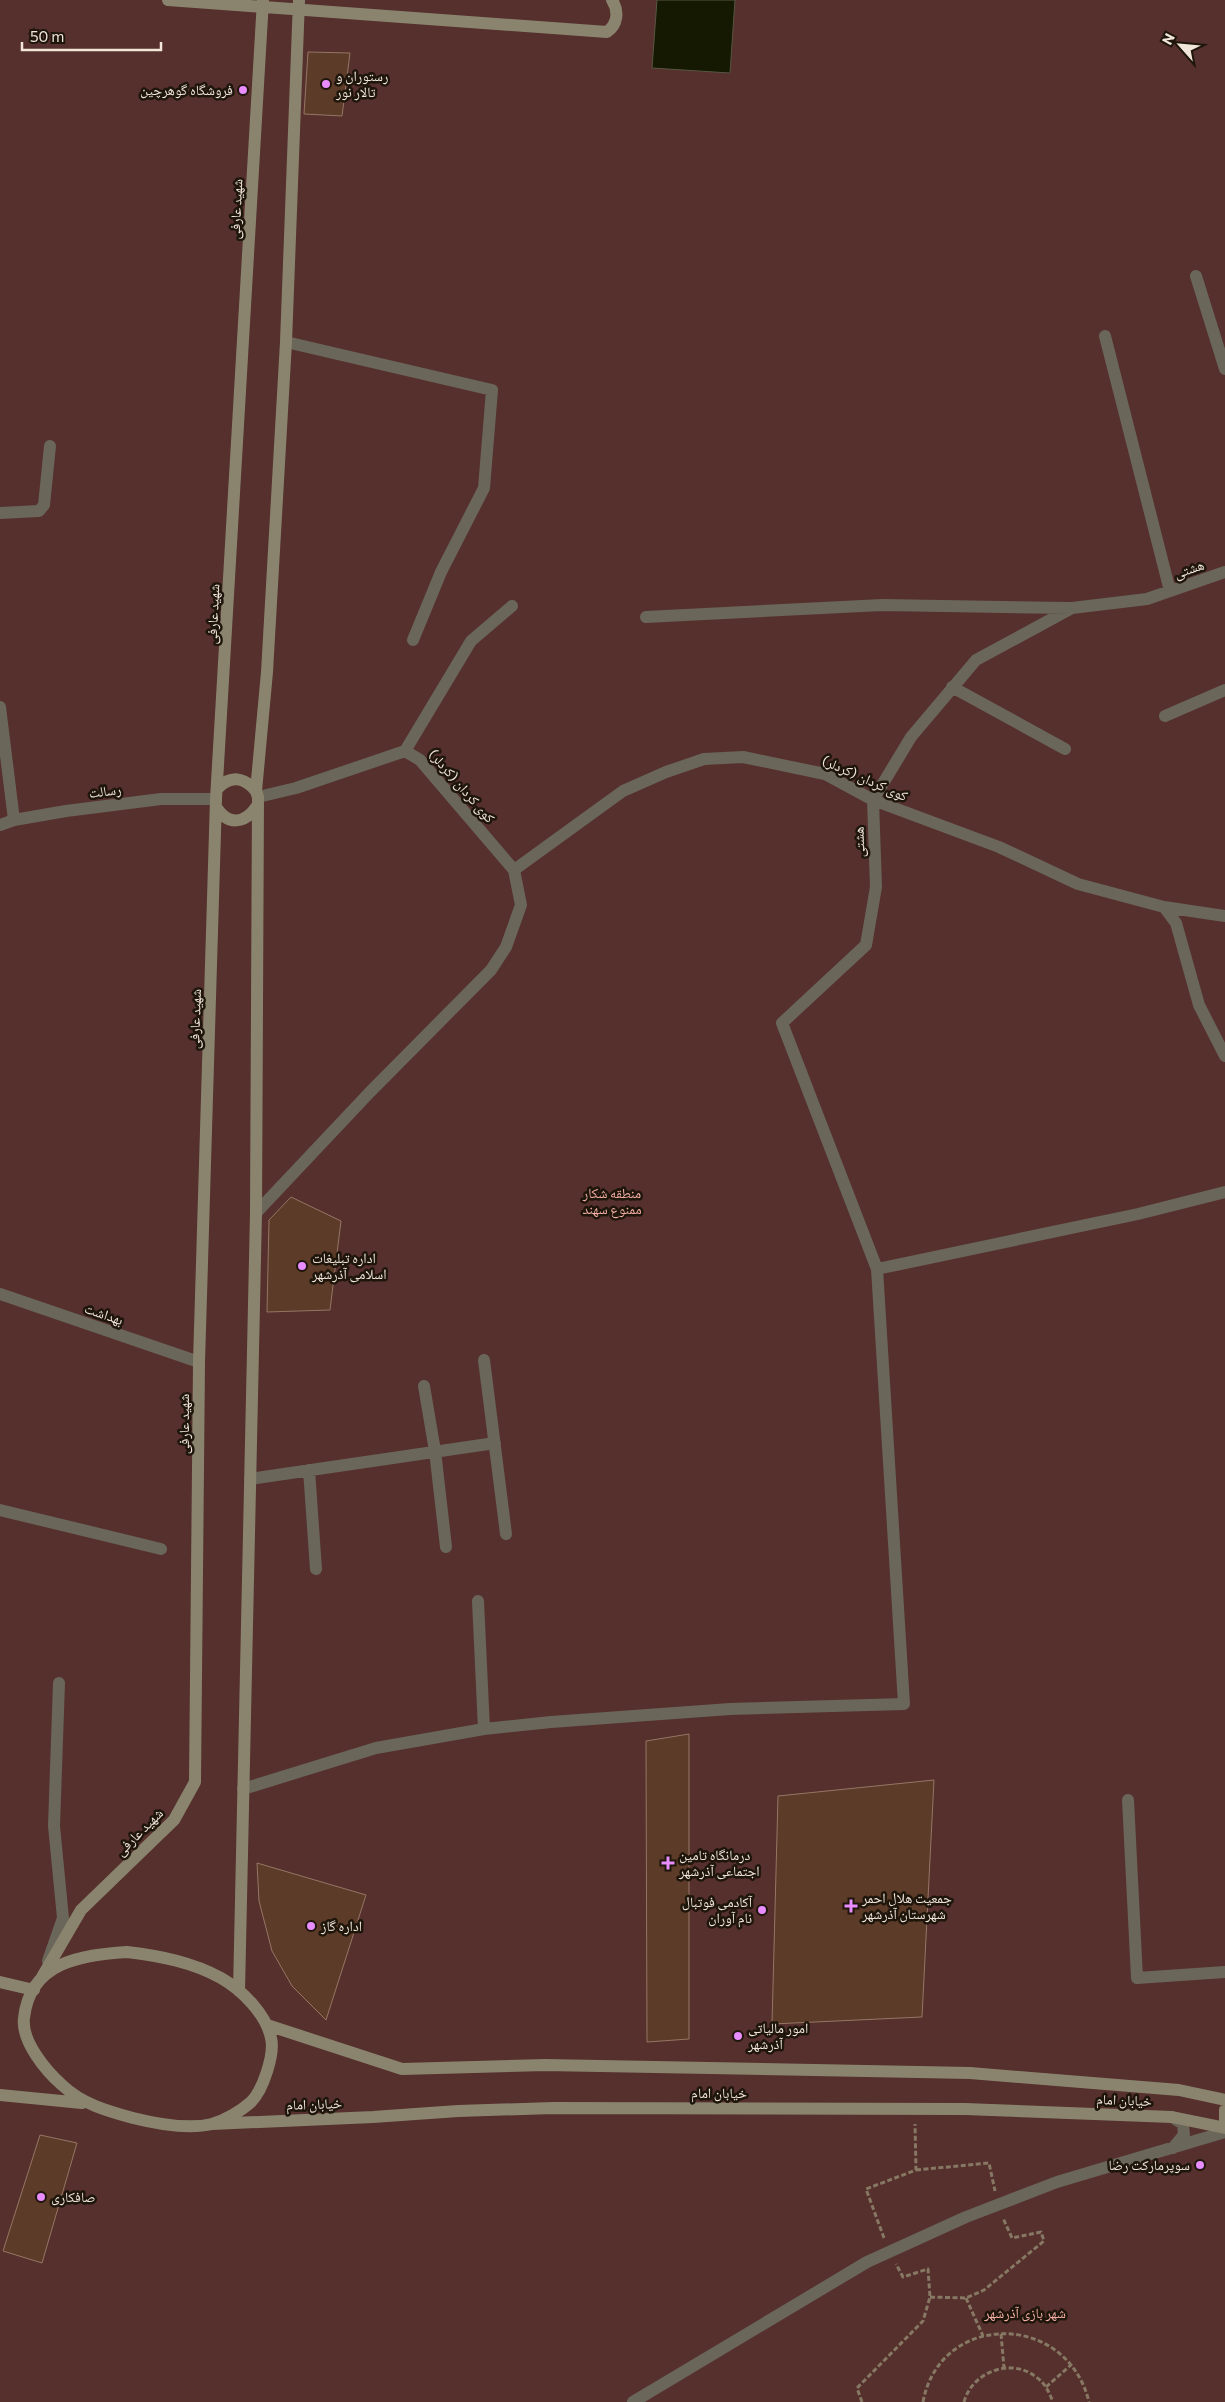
<svg xmlns="http://www.w3.org/2000/svg" width="1225" height="2402" viewBox="0 0 1225 2402" font-family="Commissioner,'Noto Naskh Arabic',sans-serif">
	<style>
		.green { fill: #55302c }
		.water { fill: #151901; stroke: #575642 }
		.building { fill: #5c3b29; stroke: #957665 }
		.lines { fill: none; stroke-linecap: round; stroke-linejoin: round }
		.path { stroke: #877864; stroke-width: 3; stroke-dasharray: 5 2.5; stroke-linecap: butt }
		.street { stroke: #6a6659; stroke-width: 12 }
		.secondary { stroke: #8a846f; stroke-width: 12 }
		.poi-dot { fill: #e98dfe; stroke: #1e150b; stroke-width: 2 }
		.labels { text-anchor: middle; stroke-width: 5; stroke-linejoin: round; paint-order: stroke }
		.poi-label { font-size: 14px; fill: #f2e6d8; stroke: #1e150b; text-anchor: start }
		.street-label { font-size: 14px; fill: #f2e6d8; stroke: #1e150b }
		.park-label { font-size: 14px; fill: #f6afa5; stroke: #1e150b }
	</style>
	<rect width="100%" height="100%" fill="#3d2b13"/>
	<!-- green -->
	<path class="green" d="M0,0H1225V2402H0Z"/>
	<!-- water -->
	<path class="water" d="M657,0H735L730,73L652,68Z"/>
	<!-- building -->
	<path class="building" d="M308,52L350,53L342,116L304,114Z
		M291,1197L341,1221L330,1310L267,1312L269,1220Z
		M689,1734V2039L647,2042L646,1741Z
		M934,1780L922,2017L772,2024L778,1796Z
		M257,1863L366,1895L326,2020L292,1986L272,1951L259,1901Z
		M40,2135L77,2143L42,2263L3,2251Z"/>
	<g class="lines">
		<!-- path -->
		<path class="path" d="M916,2170L989,2163L995,2191
			M884,2238L866,2189L916,2170L915,2124
			M930,2297L966,2298L984,2290L1044,2241L1041,2232L1012,2238L1003,2218
			M966,2298L983,2336
			M1001,2334L1004,2368
			M1046,2387L1072,2364
			M862,2402L857,2388L923,2321L930,2297L928,2269L903,2277L896,2264
			M923,2402C940,2311 1067,2311 1089,2402
			M964,2402C972,2372 1011,2357 1036,2377C1045,2383 1049,2392 1053,2402"/>
		<!-- street -->
		<path class="street" d="M1196,276L1225,369
			M1105,336L1170,591
			M286,342L492,390L484,488L441,572L413,640
			M0,513L39,511L44,505L50,446
			M646,617L882,605L1070,608
			M952,687L1065,749
			M0,707L14,820
			M1165,716L1225,690
			M405,751L471,641L512,606
			M258,797L296,788L405,751L420,760L514,870L623,791L666,772L704,759L743,757L825,774L873,800L999,847L1078,884L1164,907L1176,923L1199,1005L1225,1056
			M0,825L14,820L66,811L161,799H216
			M1164,907L1225,916
			M256,1213L370,1092L491,970L506,947L521,905L514,870
			M877,1269L1138,1214L1225,1192
			M0,1294L199,1362
			M484,1360L506,1534
			M424,1386L435,1451L446,1547
			M309,1470L316,1569
			M250,1479L495,1443
			M0,1510L161,1549
			M478,1601L484,1729
			M243,1789L376,1748L484,1729L551,1722L730,1709L904,1704L877,1269L782,1023L866,945L876,887L873,800L911,737L976,660L1072,608L1147,599L1225,572
			M1128,1800L1137,1978L1225,1972
			M48,1961L63,1918L54,1826L59,1683
			M1172,2117L1183,2124L1184,2135L1173,2148
			M633,2402L867,2262L966,2217L1057,2182L1225,2132"/>
		<!-- secondary -->
		<path class="secondary" d="M168,0L607,32C618,24 619,11 612,0
			M218,788C231,775 244,777 256,791
			M216,807C228,826 245,824 257,806
			M127,1952C160,1956 192,1962 221,1978C242,1990 266,2014 271,2038C275,2054 263,2090 251,2102C241,2111 225,2120 212,2124C187,2130 157,2124 133,2118C107,2111 82,2104 62,2085C46,2071 21,2041 24,2018C30,1962 81,1955 127,1952Z
			M42,1977L81,1910L174,1820L195,1782L199,1362L216,799L263,0
			M0,1982L34,1990
			M239,1991L256,1213L258,797L256,791L267,672L286,342L299,0
			M267,2025L402,2069L545,2065L970,2073L1179,2090L1225,2100
			M0,2095L82,2103
			M1225,2110V2123
			M212,2124L373,2117L458,2111L553,2108L965,2109L1172,2117L1225,2128"/>
	</g>
	<!-- markers -->
	<g class="poi-dot">
		<circle cx="326" cy="84" r="5"/>
		<circle cx="243" cy="90" r="5"/>
		<circle cx="302" cy="1266" r="5"/>
		<path d="M665.5 1855.5h5v5h5v5h-5v5h-5v-5h-5v-5h5z"/>
		<path d="M848.5 1898.5h5v5h5v5h-5v5h-5v-5h-5v-5h5z"/>
		<circle cx="762" cy="1910" r="5"/>
		<circle cx="311" cy="1926" r="5"/>
		<circle cx="738" cy="2036" r="5"/>
		<circle cx="1200" cy="2165" r="5"/>
		<circle cx="41" cy="2197" r="5"/>
	</g>
	<g class="labels">
		<!-- poi labels -->
		<g class="poi-label">
			<text x="336" y="81">رستوران و<tspan x="336" dy="16">تالار نور</tspan></text>
			<text x="233" y="95" text-anchor="end">فروشگاه گوهرچین</text>
			<text x="312" y="1263">اداره تبلیغات<tspan x="312" dy="16">اسلامی آذرشهر</tspan></text>
			<text x="679" y="1860">درمانگاه تامین<tspan x="679" dy="16">اجتماعی آذرشهر</tspan></text>
			<text x="862" y="1903">جمعیت هلال احمر<tspan x="862" dy="16">شهرستان آذرشهر</tspan></text>
			<text x="752" y="1907" text-anchor="end">آکادمی فوتبال<tspan x="752" dy="16">نام آوران</tspan></text>
			<text x="321" y="1931">اداره گاز</text>
			<text x="748" y="2033">امور مالیاتی<tspan x="748" dy="16">آذرشهر</tspan></text>
			<text x="1190" y="2170" text-anchor="end">سوپرمارکت رضا</text>
			<text x="51" y="2202">صافکاری</text>
		</g>
		<!-- street labels -->
		<g class="street-label">
			<text transform="translate(236 209) rotate(-87)" y="5">شهید عارفی</text>
			<text transform="translate(1189 569) rotate(-19)" y="5">هشتی</text>
			<text transform="translate(213 614) rotate(-87)" y="5">شهید عارفی</text>
			<text transform="translate(865 778) rotate(24)" y="5">کوی کردان (کردلر)</text>
			<text transform="translate(462 786) rotate(49)" y="5">کوی کردان (کردلر)</text>
			<text transform="translate(105 791) rotate(-7)" y="5">رسالت</text>
			<text transform="translate(859 842) rotate(-92)" y="5">هشتی</text>
			<text transform="translate(195 1019) rotate(-88)" y="5">شهید عارفی</text>
			<text transform="translate(104 1314) rotate(19)" y="5">بهداشت</text>
			<text transform="translate(184 1424) rotate(-90)" y="5">شهید عارفی</text>
			<text transform="translate(139 1832) rotate(-45)" y="5">شهید عارفی</text>
			<text x="719" y="2098">خیابان امام</text>
			<text transform="translate(1124 2100) rotate(2)" y="5">خیابان امام</text>
			<text transform="translate(314 2104) rotate(-2)" y="5">خیابان امام</text>
		</g>
		<!-- park labels -->
		<g class="park-label">
			<text x="612" y="1198">منطقه شکار<tspan x="612" dy="16">ممنوع سهند</tspan></text>
			<text x="1025" y="2318">شهر بازی آذرشهر</text>
		</g>
	</g>
	<!-- north arrow -->
	<g transform="translate(1180 45) rotate(297)" stroke="#1e150b" stroke-width="4" paint-order="stroke">
	<path d="M0-4L9 19L0 12L-9 19Z" fill="#f2e6d8"/>
	<text y="-8" font-size="14" font-weight="bold" text-anchor="middle" fill="#f2e6d8">N</text>
	</g>
	<!-- scale -->
	<path d="M22 42v8h139v-8" fill="none" stroke="#f2e6d8" stroke-width="2.5"/>
	<text x="30" y="42" font-size="15" fill="#f2e6d8" stroke="#1e150b" stroke-width="4" paint-order="stroke">50 m</text>
</svg>
